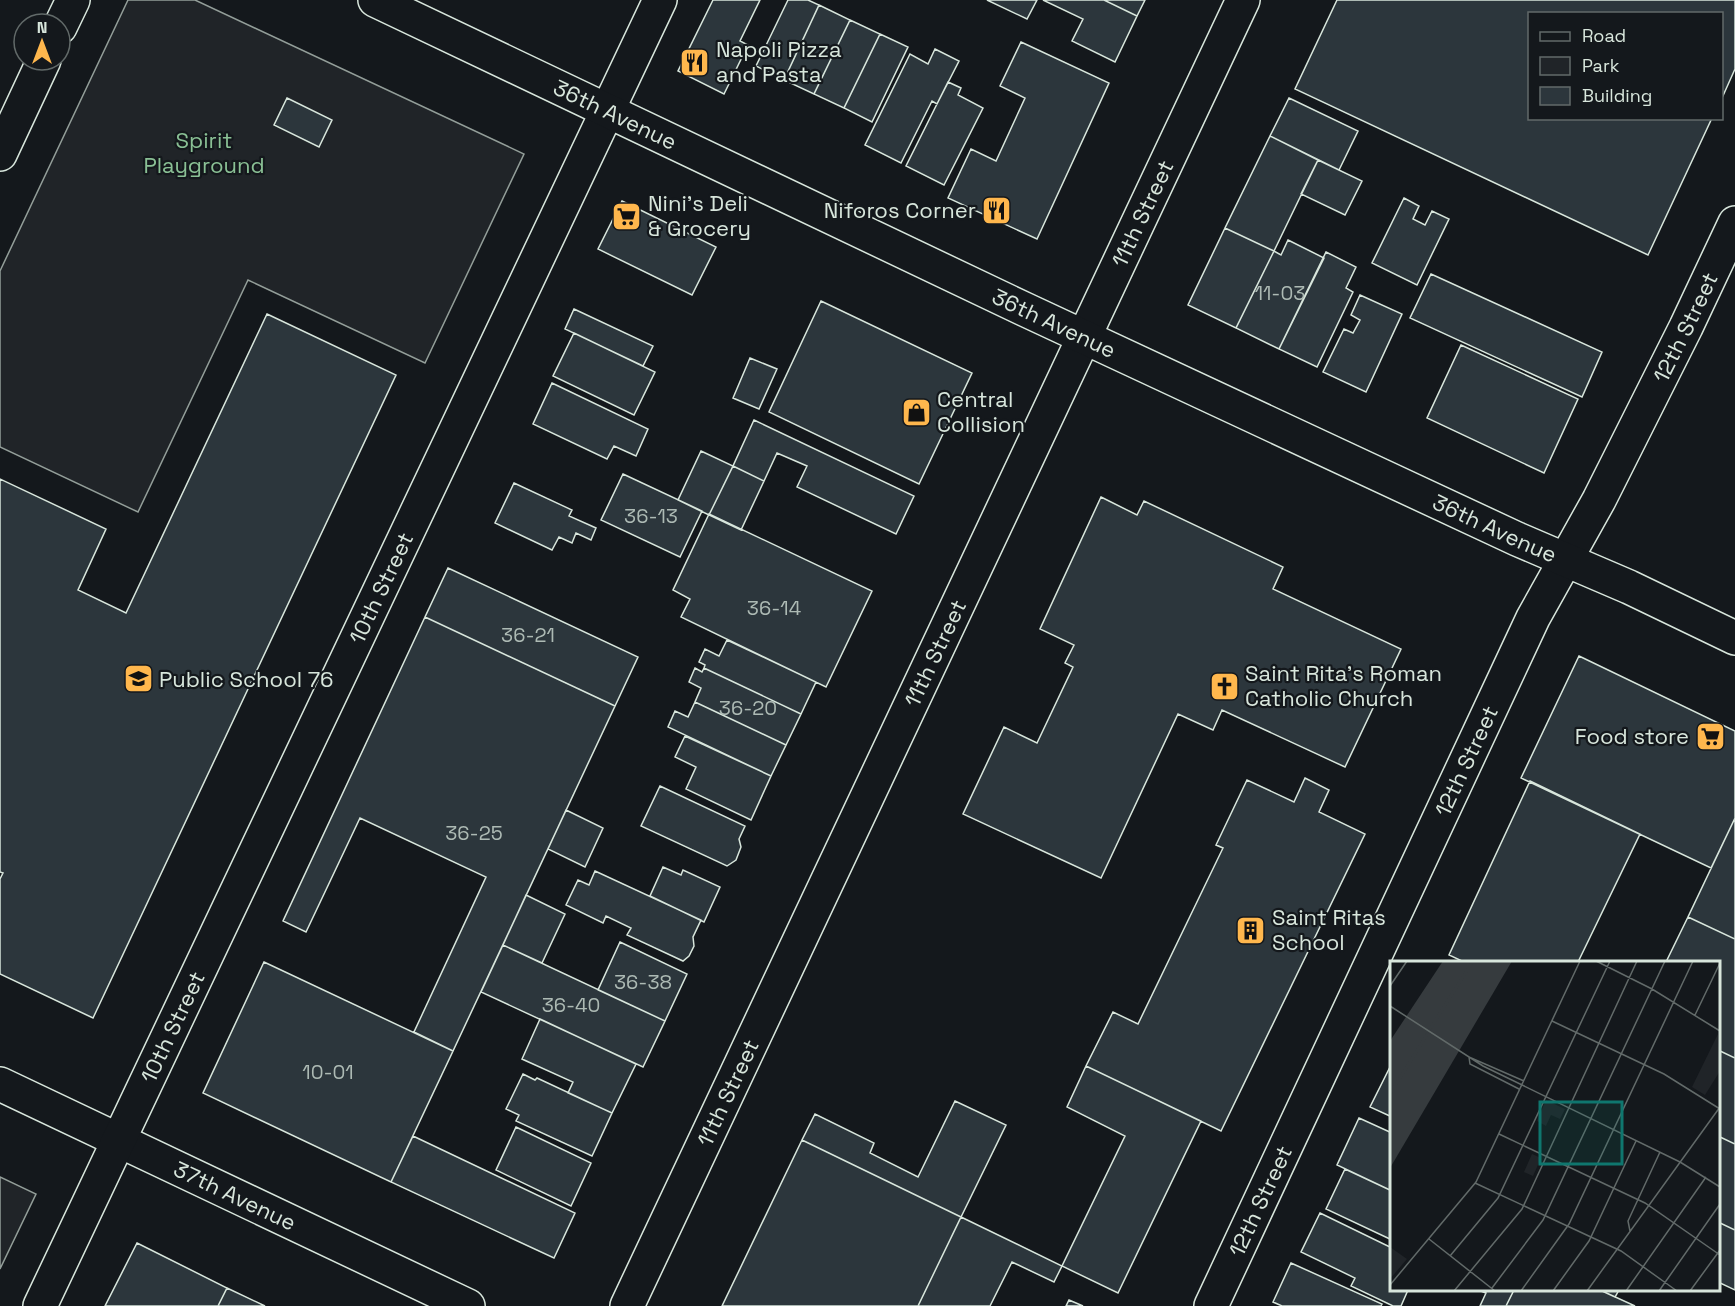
<svg xmlns="http://www.w3.org/2000/svg" width="1735" height="1306" viewBox="0 0 1735 1306" font-family="'Space Grotesk',sans-serif">
	<style>
		.green { fill: #202428; stroke: #939e99; stroke-width: 1.5 }
		.building { fill: #2c363c; stroke: #d8e6dc; stroke-width: 1.5 }
		.lines { fill: none; stroke-linecap: round; stroke-linejoin: round }
		.minor-casing { stroke: #d8e6dc; stroke-width: 36 }
		.secondary-casing { stroke: #d8e6dc; stroke-width: 36 }
		.minor { stroke: #14181c; stroke-width: 33 }
		.secondary { stroke: #14181c; stroke-width: 33 }
		.labels { text-anchor: middle; stroke-width: 4.5; stroke-linejoin: round; paint-order: stroke }
		.number-label { font-size: 20px; fill: #adbab4 }
		.poi-label { font-size: 22px; fill: #d8e6dc; stroke: #14181c; text-anchor: start }
		.street-label { font-size: 22px; fill: #d8e6dc; stroke: #14181c }
		.park-label { font-size: 22px; fill: #8ac095; stroke: #14181c }
		.inset-river { fill: none; stroke: #363b3e; stroke-width: 3 }
		.inset-road { fill: none; stroke: #626a69; stroke-width: 1.5 }
		.view { fill: #0f766e; fill-opacity: 0.15; stroke: #0f766e; stroke-width: 3 }
		.inset-edge { fill: none; stroke: #d8e6dc; stroke-width: 3 }
	</style>
	<rect width="100%" height="100%" fill="#14181c"/>
	<!-- green -->
	<path class="green" d="M128,0H195L524,154L425,363L248,280L138,512L0,447V271Z
		M0,1177L36,1194L0,1269Z"/>
	<!-- building -->
	<path class="building" d="M713,0H760L740,41L748,45L724,94L678,71Z
		M788,0H808L819,5L784,80L756,66Z
		M987,0H1037L1027,19Z
		M1043,0H1104L1137,16L1115,62L1072,41L1083,19Z
		M1104,0H1145L1137,16Z
		M1337,0H1735V69L1722,98V14H1530V118H1712L1648,255L1295,89Z
		M819,5L850,20L814,94L784,80Z
		M850,20L880,34L844,108L814,94Z
		M880,34L908,47L872,122L844,108Z
		M1021,42L1109,83L1037,239L948,198L971,149L996,161L1025,98L1000,86Z
		M935,49L959,61L937,104L932,101L901,163L865,145L910,54L928,64Z
		M948,82L961,88L958,95L983,108L944,185L906,166Z
		M287,98L332,120L319,147L274,125Z
		M1289,98L1358,131L1339,170L1270,136Z
		M1270,136L1318,160L1274,251L1225,228Z
		M1318,160L1362,181L1345,215L1301,194Z
		M1404,198L1419,206L1413,219L1425,225L1432,211L1449,219L1417,285L1372,263Z
		M622,201L716,247L692,295L598,249Z
		M1225,228L1274,251L1236,328L1188,305Z
		M1288,240L1324,258L1279,349L1236,328L1274,251L1281,255Z
		M1326,252L1356,267L1346,288L1353,292L1317,367L1279,349Z
		M1431,274L1602,352L1582,397L1410,318Z
		M1360,295L1402,314L1366,392L1323,372L1344,329L1353,333L1360,320L1351,315Z
		M821,301L972,373L919,484L769,412Z
		M574,309L653,346L643,366L565,329Z
		M267,314L396,375L93,1018L0,974V879L3,873L0,872V479L106,529L78,590L126,613Z
		M574,333L655,372L634,415L553,376Z
		M1461,345L1578,399L1544,473L1427,418Z
		M750,358L777,369L759,409L733,398Z
		M552,383L648,429L636,456L614,446L607,459L533,424Z
		M754,420L914,496L896,534L797,487L807,466L777,453L764,481L733,466Z
		M701,451L733,466L709,515L678,500Z
		M733,466L764,481L741,530L709,515Z
		M623,474L702,511L680,557L601,520Z
		M514,483L572,510L569,516L596,528L591,540L576,533L572,543L559,537L552,550L495,523Z
		M1101,497L1137,515L1144,501L1283,567L1273,589L1401,649L1345,767L1222,710L1213,730L1178,714L1101,878L963,814L1004,727L1037,743L1073,667L1065,663L1074,645L1040,629Z
		M709,514L872,591L826,687L681,617L690,599L673,590Z
		M448,568L638,657L615,706L425,617Z
		M425,617L615,706L453,1051L414,1032L486,877L360,818L306,932L283,921Z
		M727,640L816,682L801,714L704,668L705,665L699,662L705,649L719,656Z
		M1579,656L1735,731V818L1711,868L1521,778Z
		M695,668L702,672L704,668L801,714L786,745L695,702L701,688L689,682Z
		M695,702L786,745L771,776L668,727L675,711L688,717Z
		M685,736L771,776L751,820L686,789L696,767L675,757Z
		M1305,778L1329,790L1319,812L1365,834L1221,1131L1086,1066L1113,1012L1138,1024L1223,848L1216,845L1247,780L1294,802Z
		M1530,781L1640,834L1578,962H1464L1449,955Z
		M660,786L745,826L739,839L741,847L736,860L727,866L641,826Z
		M566,810L603,828L585,867L548,849Z
		M1735,818V939L1688,917Z
		M663,867L681,875L683,870L720,887L704,922L650,896Z
		M595,871L701,920L693,937L694,946L689,956L683,961L627,935L631,928L606,916L603,923L566,905L578,880L589,885Z
		M526,895L565,914L542,963L503,945Z
		M1688,917L1735,939V1058L1718,1050V962H1666Z
		M620,942L687,974L665,1021L598,990Z
		M503,945L665,1021L643,1067L481,992Z
		M264,962L453,1051L391,1182L203,1093Z
		M540,1019L636,1064L612,1113L568,1093L573,1082L522,1059Z
		M1718,1050L1735,1058V1144L1718,1136Z
		M1086,1066L1201,1121L1118,1293L1062,1266L1125,1136L1067,1107Z
		M1390,1067L1392,1068V1117L1370,1107Z
		M523,1074L535,1080L537,1078L612,1113L592,1156L516,1121L519,1115L506,1109Z
		M955,1101L1006,1125L961,1217L802,1140L815,1114L874,1143L870,1153L918,1177Z
		M1359,1118L1392,1133V1191L1337,1165Z
		M516,1127L591,1163L571,1206L496,1170Z
		M413,1136L575,1213L554,1258L391,1182Z
		M1718,1136L1735,1144V1230L1718,1222Z
		M802,1140L961,1217L918,1306H722Z
		M1345,1169L1392,1191V1240L1326,1209Z
		M1320,1213L1392,1248V1290H1408L1401,1306H1393L1351,1286L1355,1278L1301,1252Z
		M961,1217L1062,1266L1054,1282L1012,1262L990,1306H918Z
		M1718,1222L1735,1230V1290L1718,1282Z
		M137,1243L227,1288L218,1306H105Z
		M1291,1263L1382,1304L1381,1306H1282L1273,1302Z
		M227,1288L265,1306H218Z
		M1478,1290H1514L1506,1306H1480L1486,1293Z
		M1514,1290H1600L1635,1306H1506Z
		M1600,1290H1619L1615,1297Z
		M1069,1300L1083,1306H1066Z"/>
	<g class="lines">
		<defs>
			<g id="minor">
				<path d="M60,27L73,0"/>
				<path d="M0,154L44,60"/>
				<path id="s1" d="M0,1084L468,1306"/>
				<path id="s2" d="M40,1306L660,0"/>
				<path id="s3" d="M627,1306L1243,0"/>
				<path id="s4" d="M1211,1306L1533,618L1599,500L1686,327L1735,223"/>
			</g>
			<g id="secondary">
				<path id="s5" d="M375,0L1024,309L1517,539L1629,587L1735,638"/>
			</g>
		</defs>
		<!-- minor casing -->
		<use href="#minor" class="minor-casing"/>
		<!-- secondary casing -->
		<use href="#secondary" class="secondary-casing"/>
		<!-- minor -->
		<use href="#minor" class="minor"/>
		<!-- secondary -->
		<use href="#secondary" class="secondary"/>
	</g>
	<!-- icons -->
	<defs>
		<symbol id="restaurant-square" viewBox="-11 -11 22 22"><rect x="-9" y="-9" width="18" height="18" rx="4" fill="#ffb74d" stroke="#14181c"/><path d="M-5-6h1v4h1v-4h1v4h1v-4h1v5L-1.5 .5V6h-2V.5L-5-1ZM5-6V6H3V1.5H1.5Q1.5-4 5-6Z" fill="#111"/></symbol>
		<symbol id="supermarket-square" viewBox="-11 -11 22 22"><rect x="-9" y="-9" width="18" height="18" rx="4" fill="#ffb74d" stroke="#14181c"/><path d="M-6-5.5h2.5l.6 2H6L4.5 2H-2.5L-4.4-4H-6ZM-1.5 3.2a1.3 1.3 0 1 0 .1 0ZM3 3.2a1.3 1.3 0 1 0 .1 0Z" fill="#111"/></symbol>
		<symbol id="shop-square" viewBox="-11 -11 22 22"><rect x="-9" y="-9" width="18" height="18" rx="4" fill="#ffb74d" stroke="#14181c"/><path d="M-5-2.5h2.3a2.7 3.5 0 0 1 5.4 0H5L5.5 6h-11ZM-1.5-2.5h3a1.5 2.3 0 0 0-3 0Z" fill="#111"/></symbol>
		<symbol id="school-square" viewBox="-11 -11 22 22"><rect x="-9" y="-9" width="18" height="18" rx="4" fill="#ffb74d" stroke="#14181c"/><path d="M0-5L7-2L0 1L-7-2ZM-4 1L0 2.5L4 1V4Q0 6-4 4Z" fill="#111"/></symbol>
		<symbol id="church-square" viewBox="-11 -11 22 22"><rect x="-9" y="-9" width="18" height="18" rx="4" fill="#ffb74d" stroke="#14181c"/><path d="M-1.2-6h2.4v3.5h3.3v2.4h-3.3V6h-2.4V-.1h-3.3v-2.4h3.3Z" fill="#111"/></symbol>
		<symbol id="building-square" viewBox="-11 -11 22 22"><rect x="-9" y="-9" width="18" height="18" rx="4" fill="#ffb74d" stroke="#14181c"/><path d="M-4-6H4V6H1V3H-1V6H-4ZM-2.5-4.3h1.7v1.8h-1.7ZM.8-4.3h1.7v1.8H.8ZM-2.5-1h1.7V.8h-1.7ZM.8-1h1.7V.8H.8Z" fill="#111"/></symbol>
	</defs>
	<g fill-rule="evenodd">
		<use href="#restaurant-square" x="678" y="46" width="33" height="33"/>
		<use href="#restaurant-square" x="980" y="194" width="33" height="33"/>
		<use href="#supermarket-square" x="610" y="200" width="33" height="33"/>
		<use href="#shop-square" x="900" y="396" width="33" height="33"/>
		<use href="#school-square" x="122" y="662" width="33" height="33"/>
		<use href="#church-square" x="1208" y="670" width="33" height="33"/>
		<use href="#supermarket-square" x="1694" y="720" width="33" height="33"/>
		<use href="#building-square" x="1234" y="914" width="33" height="33"/>
	</g>
	<g class="labels">
		<!-- number labels -->
		<g class="number-label">
			<text x="1280" y="300">11-03</text>
			<text x="651" y="523">36-13</text>
			<text x="774" y="615">36-14</text>
			<text x="528" y="642">36-21</text>
			<text x="748" y="715">36-20</text>
			<text x="474" y="840">36-25</text>
			<text x="643" y="989">36-38</text>
			<text x="571" y="1012">36-40</text>
			<text x="328" y="1079">10-01</text>
		</g>
		<!-- poi labels -->
		<g class="poi-label">
			<text x="716" y="57">Napoli Pizza<tspan x="716" dy="25">and Pasta</tspan></text>
			<text x="648" y="211">Nini's Deli<tspan x="648" dy="25">&amp; Grocery</tspan></text>
			<text x="976" y="218" text-anchor="end">Niforos Corner</text>
			<text x="937" y="407">Central<tspan x="937" dy="25">Collision</tspan></text>
			<text x="1245" y="681">Saint Rita's Roman<tspan x="1245" dy="25">Catholic Church</tspan></text>
			<text x="159" y="687">Public School 76</text>
			<text x="1689" y="744" text-anchor="end">Food store</text>
			<text x="1272" y="925">Saint Ritas<tspan x="1272" dy="25">School</tspan></text>
		</g>
		<!-- street labels -->
		<g class="street-label">
			<text dy="8" stroke="none"><textPath href="#s5" startOffset="266">36th Avenue</textPath></text>
			<text dy="8" stroke="none"><textPath href="#s3" startOffset="1208">11th Street</textPath></text>
			<text dy="8" stroke="none"><textPath href="#s5" startOffset="752">36th Avenue</textPath></text>
			<text dy="8" stroke="none"><textPath href="#s4" startOffset="1088">12th Street</textPath></text>
			<text dy="8" stroke="none"><textPath href="#s5" startOffset="1238">36th Avenue</textPath></text>
			<text dy="8" stroke="none"><textPath href="#s2" startOffset="795">10th Street</textPath></text>
			<text dy="8" stroke="none"><textPath href="#s3" startOffset="722">11th Street</textPath></text>
			<text dy="8" stroke="none"><textPath href="#s4" startOffset="602">12th Street</textPath></text>
			<text dy="8" stroke="none"><textPath href="#s2" startOffset="309">10th Street</textPath></text>
			<text dy="8" stroke="none"><textPath href="#s3" startOffset="236">11th Street</textPath></text>
			<text dy="8" stroke="none"><textPath href="#s1" startOffset="260">37th Avenue</textPath></text>
			<text dy="8" stroke="none"><textPath href="#s4" startOffset="116">12th Street</textPath></text>
		</g>
		<!-- park labels -->
		<g class="park-label">
			<text x="204" y="148">Spirit<tspan x="204" dy="25">Playground</tspan></text>
		</g>
	</g>
	<!-- overview -->
	<g transform="translate(1390 961)">
		<rect width="330" height="330" fill="#14181c"/>
		<path d="M328,73L330,110L315,134L302,126ZM156,139L175,148L170,158L161,154L156,165L147,160ZM142,193L151,197L143,215L134,211ZM0,286L17,298L0,318Z" fill="#202428"/>
		<path d="M53,0H122L0,207V80Z" fill="#363b3e"/>
		<path class="inset-river" d="M40,68L83,0M0,133L38,72"/>
		<path class="inset-road" d="M206,0L262,28L330,70M0,25L17,0M0,45L93,105L290,201M305,54L330,2M162,60L274,113L330,148M129,128L80,103L79,96L134,120M109,173L255,242L330,294M290,201L330,226M85,222L231,290L287,330M240,270L238,260L270,191M39,278L105,330M60,295L108,237L220,0M0,324L86,221L190,0M102,327L153,259L275,0M64,330L132,248L247,0M131,330L179,263L303,0M163,330L199,280L246,180M197,330L330,146M236,330L316,216M269,330L330,243M300,330L330,289"/>
		<path class="view" d="M150,141H232V203H150Z"/>
		<rect width="330" height="330" class="inset-edge"/>
	</g>
	<!-- legend -->
	<rect x="1528" y="12" width="195" height="108" fill="#14181c" stroke="#626a69" stroke-width="1.5"/>
	<rect x="1540" y="32" width="30" height="9" fill="#14181c" stroke="#626a69" stroke-width="1.5"/>
	<text x="1582" y="42" font-size="18" fill="#d8e6dc">Road</text>
	<rect x="1540" y="57" width="30" height="18" fill="#202428" stroke="#626a69" stroke-width="1.5"/>
	<text x="1582" y="72" font-size="18" fill="#d8e6dc">Park</text>
	<rect x="1540" y="87" width="30" height="18" fill="#2c363c" stroke="#626a69" stroke-width="1.5"/>
	<text x="1582" y="102" font-size="18" fill="#d8e6dc">Building</text>
	<!-- north arrow -->
	<g transform="translate(42 42)"><circle r="28" fill="#14181c" stroke="#626a69" stroke-width="1.5"/>
	<path d="M0-4.5L10 22L0 15L-10 22Z" fill="#ffb74d"/>
	<text y="-9" font-size="16" font-weight="bold" text-anchor="middle" fill="#d8e6dc">N</text>
	</g>
</svg>
